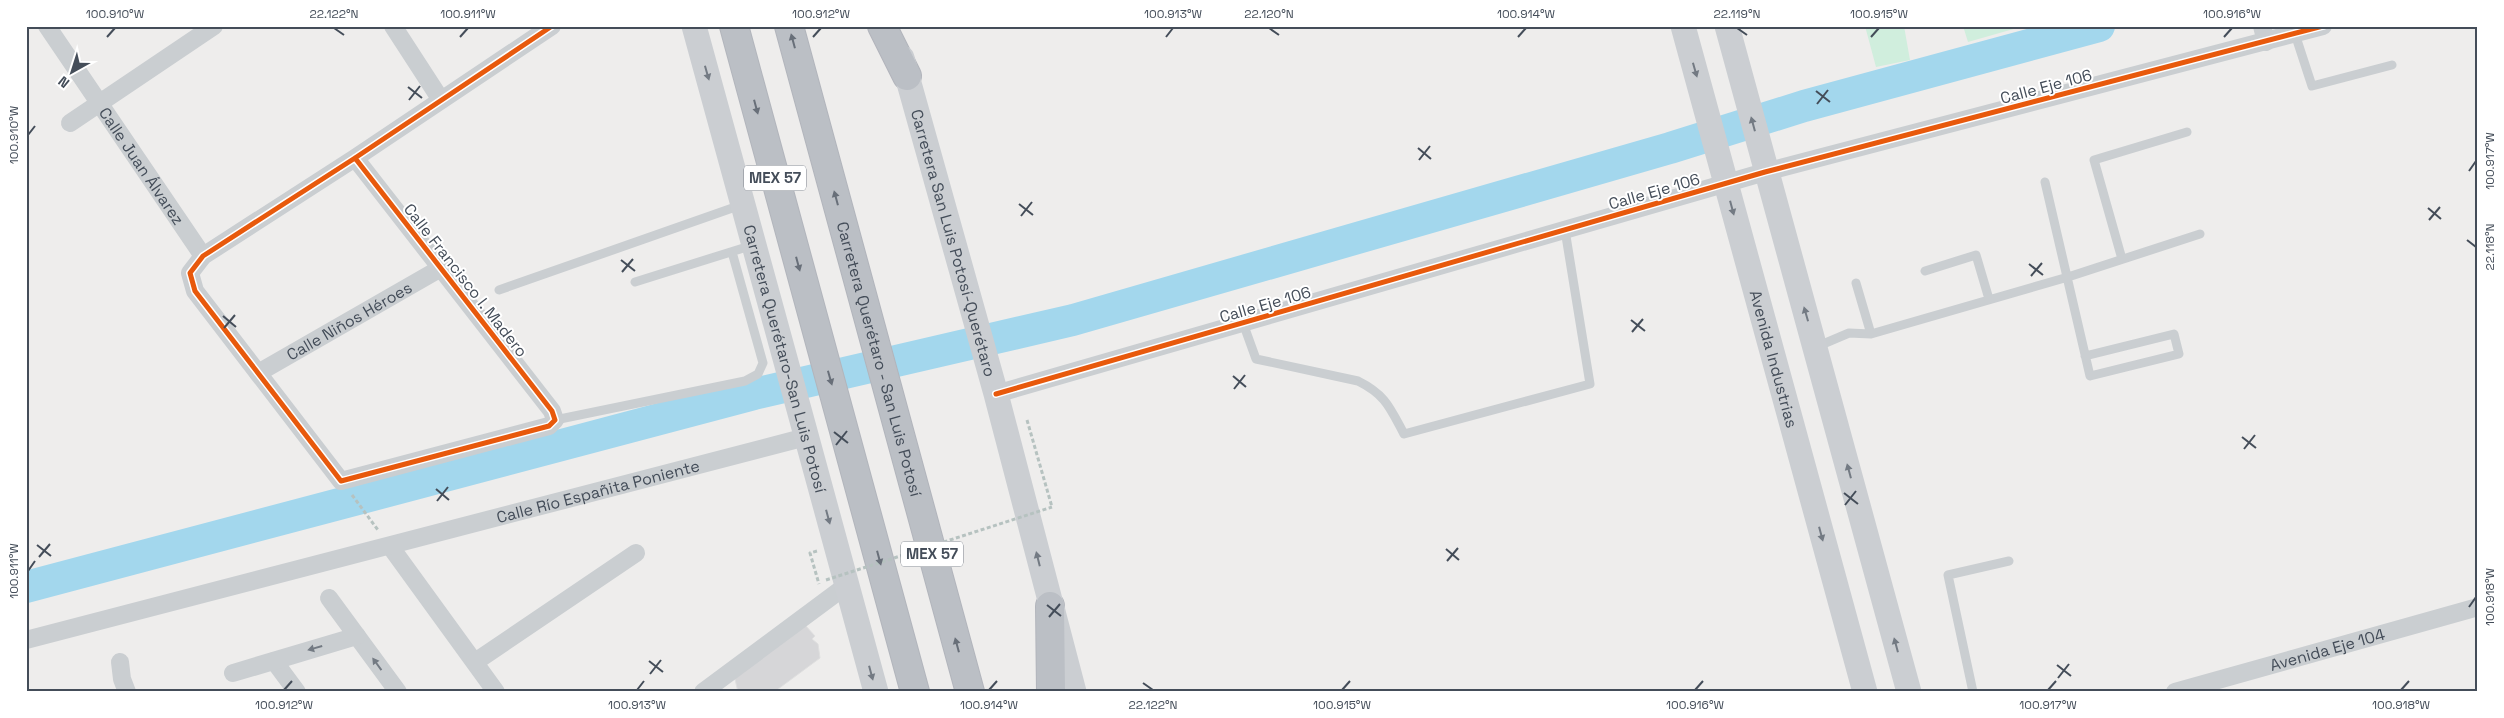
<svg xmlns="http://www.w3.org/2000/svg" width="2504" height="718" viewBox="0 0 2504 718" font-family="'Space Grotesk',sans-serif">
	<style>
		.green { fill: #d0eedd }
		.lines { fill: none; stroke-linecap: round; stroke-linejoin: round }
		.river { stroke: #a3d7ed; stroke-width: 32 }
		.building { fill: #d6d6d8; stroke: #dfdfdf }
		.highway-casing { stroke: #b2b5bc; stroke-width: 30 }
		.path { stroke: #b6c2c0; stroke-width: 3; stroke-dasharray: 4 2.5; stroke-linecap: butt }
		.lane { stroke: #caced1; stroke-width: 9 }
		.street { stroke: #caced1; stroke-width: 18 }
		.secondary { stroke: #cbced2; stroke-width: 25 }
		.highway { stroke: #bbbfc5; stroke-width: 28 }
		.path-bridge { stroke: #b6c2c0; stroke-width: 3; stroke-dasharray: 4 2.5; stroke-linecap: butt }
		.cycleway-casing { stroke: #fff; stroke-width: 8 }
		.cycleway { stroke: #e8590c; stroke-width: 5 }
		.oneway { fill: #686f79 }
		.oneway2 { fill: #737a83 }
		.ticks { fill: none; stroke: #444d59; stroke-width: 2 }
		.labels { text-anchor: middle; stroke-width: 4; stroke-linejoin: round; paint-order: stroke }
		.shield { fill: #fff; stroke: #7c828b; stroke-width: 1 }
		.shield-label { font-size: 15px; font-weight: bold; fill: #444d59 }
		.street-label { font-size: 16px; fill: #444d59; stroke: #fff }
		.neatline { fill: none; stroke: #444d59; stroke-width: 2 }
		.ticks-label { font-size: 12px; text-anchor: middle; fill: #444d59 }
	</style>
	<rect width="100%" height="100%" fill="#eeedec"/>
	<!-- green -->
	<path class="green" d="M1865,26H1904L1910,60L1876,67Z
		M1963,26H2024L1968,42Z"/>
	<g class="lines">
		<!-- river -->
		<path class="river" d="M26,587L754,394L1073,320L1670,148L1804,106L2099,26"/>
	</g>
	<!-- building -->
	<path class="building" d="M805,625L815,636L812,639L818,644L820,658L774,692H738L734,675Z"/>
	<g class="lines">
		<defs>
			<g id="highway">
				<path d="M734,26L915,692"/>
				<path id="s8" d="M789,26L970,692"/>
				<path d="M882,26L907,76"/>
				<path d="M1050,606L1051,692"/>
			</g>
		</defs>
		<!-- highway casing -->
		<use href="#highway" class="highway-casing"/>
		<!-- path -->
		<path class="path" d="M1027,420L1052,507
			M352,495L378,530
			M817,551L810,553L819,584"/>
		<!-- lane -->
		<path class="lane" d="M2295,34L2312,86L2392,65
			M2045,182L2090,376L2179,354L2174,334L2085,356
			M2122,259L2094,160L2187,132
			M1925,271L1976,255L1989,299
			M635,282L753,245
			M1856,283L1871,334
			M499,290L741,205
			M1243,323L1256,359L1358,381C1386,395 1390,408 1404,434L1590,384L1565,230
			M1816,347L1849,333L1871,334L2068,277L2200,234
			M555,420L745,381L758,374L763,363L732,252
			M1973,692L1948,575L2009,561"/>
		<!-- street -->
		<g class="street">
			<path id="s1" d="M47,26L203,256"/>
			<path d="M393,26L441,100"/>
			<path d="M2262,26L2266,42"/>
			<path d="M70,123L214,26"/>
			<path d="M355,158L552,411L555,420L549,426L341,481L195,291L190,273L203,256L355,158L552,26"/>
			<path id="s2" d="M258,373L441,268"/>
			<path d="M996,394L1765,172L2323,26"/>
			<path d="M390,546L496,692"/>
			<path d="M329,598L398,692"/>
			<path id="s3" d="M26,640L806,437"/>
			<path d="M274,661L297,692"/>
			<path d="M120,662L122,679L127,692"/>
			<path d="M475,662L636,553"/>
			<path d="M233,673L357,636"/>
			<path d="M703,692L847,585"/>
			<path id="s4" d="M2175,692L2478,607"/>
		</g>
		<!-- secondary -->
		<g class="secondary">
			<path id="s5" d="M694,26C756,248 815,470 876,692"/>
			<path id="s6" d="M1683,26L1865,692"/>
			<path d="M1727,26L1909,692"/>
			<path id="s7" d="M902,58L996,394L1074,692"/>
		</g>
		<!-- highway -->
		<use href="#highway" class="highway"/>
		<!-- path-bridge -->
		<path class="path-bridge" d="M826,580L1052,507"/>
		<defs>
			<path id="cycleway" d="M355,158L552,411L555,420L549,426L341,481L195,291L190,273L203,256L355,158L552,26
				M996,394L1765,172L2323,26"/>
		</defs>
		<!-- cycleway casing -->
		<use href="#cycleway" class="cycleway-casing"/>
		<!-- cycleway -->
		<use href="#cycleway" class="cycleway"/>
	</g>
	<!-- one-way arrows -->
	<defs><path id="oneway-solid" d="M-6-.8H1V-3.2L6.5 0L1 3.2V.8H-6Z" transform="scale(1.25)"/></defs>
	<g class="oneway">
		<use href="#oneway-solid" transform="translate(793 41) rotate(-105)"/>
		<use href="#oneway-solid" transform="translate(756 107) rotate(75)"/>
		<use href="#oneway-solid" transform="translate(836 198) rotate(-105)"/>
		<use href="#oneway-solid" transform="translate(798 264) rotate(75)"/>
		<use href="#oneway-solid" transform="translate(830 378) rotate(74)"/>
		<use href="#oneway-solid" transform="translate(879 558) rotate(75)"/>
		<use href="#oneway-solid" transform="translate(957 645) rotate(-105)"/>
	</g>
	<g class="oneway2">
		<use href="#oneway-solid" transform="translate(1695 70) rotate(74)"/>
		<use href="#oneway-solid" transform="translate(707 73) rotate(74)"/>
		<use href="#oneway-solid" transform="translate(1753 124) rotate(-105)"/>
		<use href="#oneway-solid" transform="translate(1732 208) rotate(75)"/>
		<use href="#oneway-solid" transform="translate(1806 314) rotate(-106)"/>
		<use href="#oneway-solid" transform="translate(1849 471) rotate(-105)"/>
		<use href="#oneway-solid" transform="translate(828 517) rotate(75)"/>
		<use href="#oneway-solid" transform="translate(1821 534) rotate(75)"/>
		<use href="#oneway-solid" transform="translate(1038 559) rotate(-104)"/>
		<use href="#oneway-solid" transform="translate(1896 645) rotate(-105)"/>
		<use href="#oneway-solid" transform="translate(315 648) rotate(164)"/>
		<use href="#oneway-solid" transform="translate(377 664) rotate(-126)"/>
		<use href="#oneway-solid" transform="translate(871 673) rotate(75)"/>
	</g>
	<!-- ticks -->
	<path class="ticks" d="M334,28L344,35M1269,28L1279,35M1737,28L1747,35M107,37L115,28M460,37L468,28M813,37L821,28M1166,37L1173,28M1518,37L1526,28M1871,37L1879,28M2224,37L2232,28M408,87L422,98M1816,91L1830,102M409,100L420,86M1817,104L1828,90M28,135L35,126M1418,148L1431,159M1419,160L1430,146M2469,171L2476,161M1019,204L1033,215M2428,208L2441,219M1021,216L1032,202M2429,220L2440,207M2467,240L2476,247M621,260L635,271M2029,264L2043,275M622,272L633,259M2031,276L2042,263M223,316L236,327M1631,320L1645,331M224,328L235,315M1632,332L1643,319M1233,376L1246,387M1234,389L1245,375M834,432L848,443M2242,437L2256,448M836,445L847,431M2244,449L2255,435M436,489L449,500M1844,493L1858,504M437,501L448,487M1845,505L1856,491M37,545L51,556M1446,549L1459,560M39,557L50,544M1447,561L1458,548M28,571L35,561M1047,605L1061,616M2469,607L2476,597M1049,617L1060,604M649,661L663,672M2057,665L2071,676M650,674L661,660M2058,678L2069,664M1143,683L1153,690M284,690L292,681M637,690L644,681M989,690L997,681M1342,690L1350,681M1695,690L1703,681M2048,690L2056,681M2401,690L2409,681"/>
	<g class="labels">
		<!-- shield labels -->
		<g class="shield">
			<rect x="744" y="165.5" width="62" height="25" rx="4"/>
			<rect x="901" y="541.5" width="62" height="25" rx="4"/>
		</g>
		<g class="shield-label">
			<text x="775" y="183">MEX 57</text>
			<text x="932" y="559">MEX 57</text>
		</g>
		<!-- street labels -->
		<g class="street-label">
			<text transform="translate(2046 86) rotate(-15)" y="6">Calle Eje 106</text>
			<text dy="6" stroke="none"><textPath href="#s1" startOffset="169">Calle Juan Álvarez</textPath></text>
			<text transform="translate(1654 191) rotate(-16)" y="6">Calle Eje 106</text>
			<text dy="6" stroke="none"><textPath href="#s7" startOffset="192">Carretera San Luis Potosí-Querétaro</textPath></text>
			<text transform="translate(466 280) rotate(52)" y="6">Calle Francisco I. Madero</text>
			<text transform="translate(1265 304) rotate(-16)" y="6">Calle Eje 106</text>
			<text dy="6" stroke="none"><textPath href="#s2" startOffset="105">Calle Niños Héroes</textPath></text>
			<text dy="6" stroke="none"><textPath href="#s5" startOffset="345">Carretera Querétaro-San Luis Potosí</textPath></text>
			<text dy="6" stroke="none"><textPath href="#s8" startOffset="345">Carretera Querétaro - San Luis Potosí</textPath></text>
			<text dy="6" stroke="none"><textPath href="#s6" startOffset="345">Avenida Industrias</textPath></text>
			<text dy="6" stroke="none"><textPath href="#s3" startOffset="591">Calle Río Españita Poniente</textPath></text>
			<text dy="6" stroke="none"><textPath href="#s4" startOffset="158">Avenida Eje 104</textPath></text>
		</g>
	</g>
	<!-- border -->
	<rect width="2504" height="718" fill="none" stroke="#ffffff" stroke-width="55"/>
	<!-- north arrow -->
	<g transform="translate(72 72) rotate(219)" stroke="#ffffff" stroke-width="4" paint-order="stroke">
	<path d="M0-4L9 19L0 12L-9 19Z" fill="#444d59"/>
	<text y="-8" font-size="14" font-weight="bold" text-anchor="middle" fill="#444d59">N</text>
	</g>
	<rect x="28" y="28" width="2448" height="662" class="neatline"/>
	<g class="ticks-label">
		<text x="115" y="18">100.910°W</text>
		<text x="334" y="18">22.122°N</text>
		<text x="468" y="18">100.911°W</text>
		<text x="821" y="18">100.912°W</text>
		<text x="1173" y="18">100.913°W</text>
		<text x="1269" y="18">22.120°N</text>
		<text x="1526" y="18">100.914°W</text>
		<text x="1737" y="18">22.119°N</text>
		<text x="1879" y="18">100.915°W</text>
		<text x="2232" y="18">100.916°W</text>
		<text transform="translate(14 135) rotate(-90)" y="4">100.910°W</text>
		<text transform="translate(2490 161) rotate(-90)" y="4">100.917°W</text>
		<text transform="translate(2490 247) rotate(-90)" y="4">22.118°N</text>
		<text transform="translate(14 571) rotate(-90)" y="4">100.911°W</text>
		<text transform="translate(2490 597) rotate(-90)" y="4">100.918°W</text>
		<text x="284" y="709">100.912°W</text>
		<text x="637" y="709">100.913°W</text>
		<text x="989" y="709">100.914°W</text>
		<text x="1153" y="709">22.122°N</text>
		<text x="1342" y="709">100.915°W</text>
		<text x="1695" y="709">100.916°W</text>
		<text x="2048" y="709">100.917°W</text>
		<text x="2401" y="709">100.918°W</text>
	</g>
</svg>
